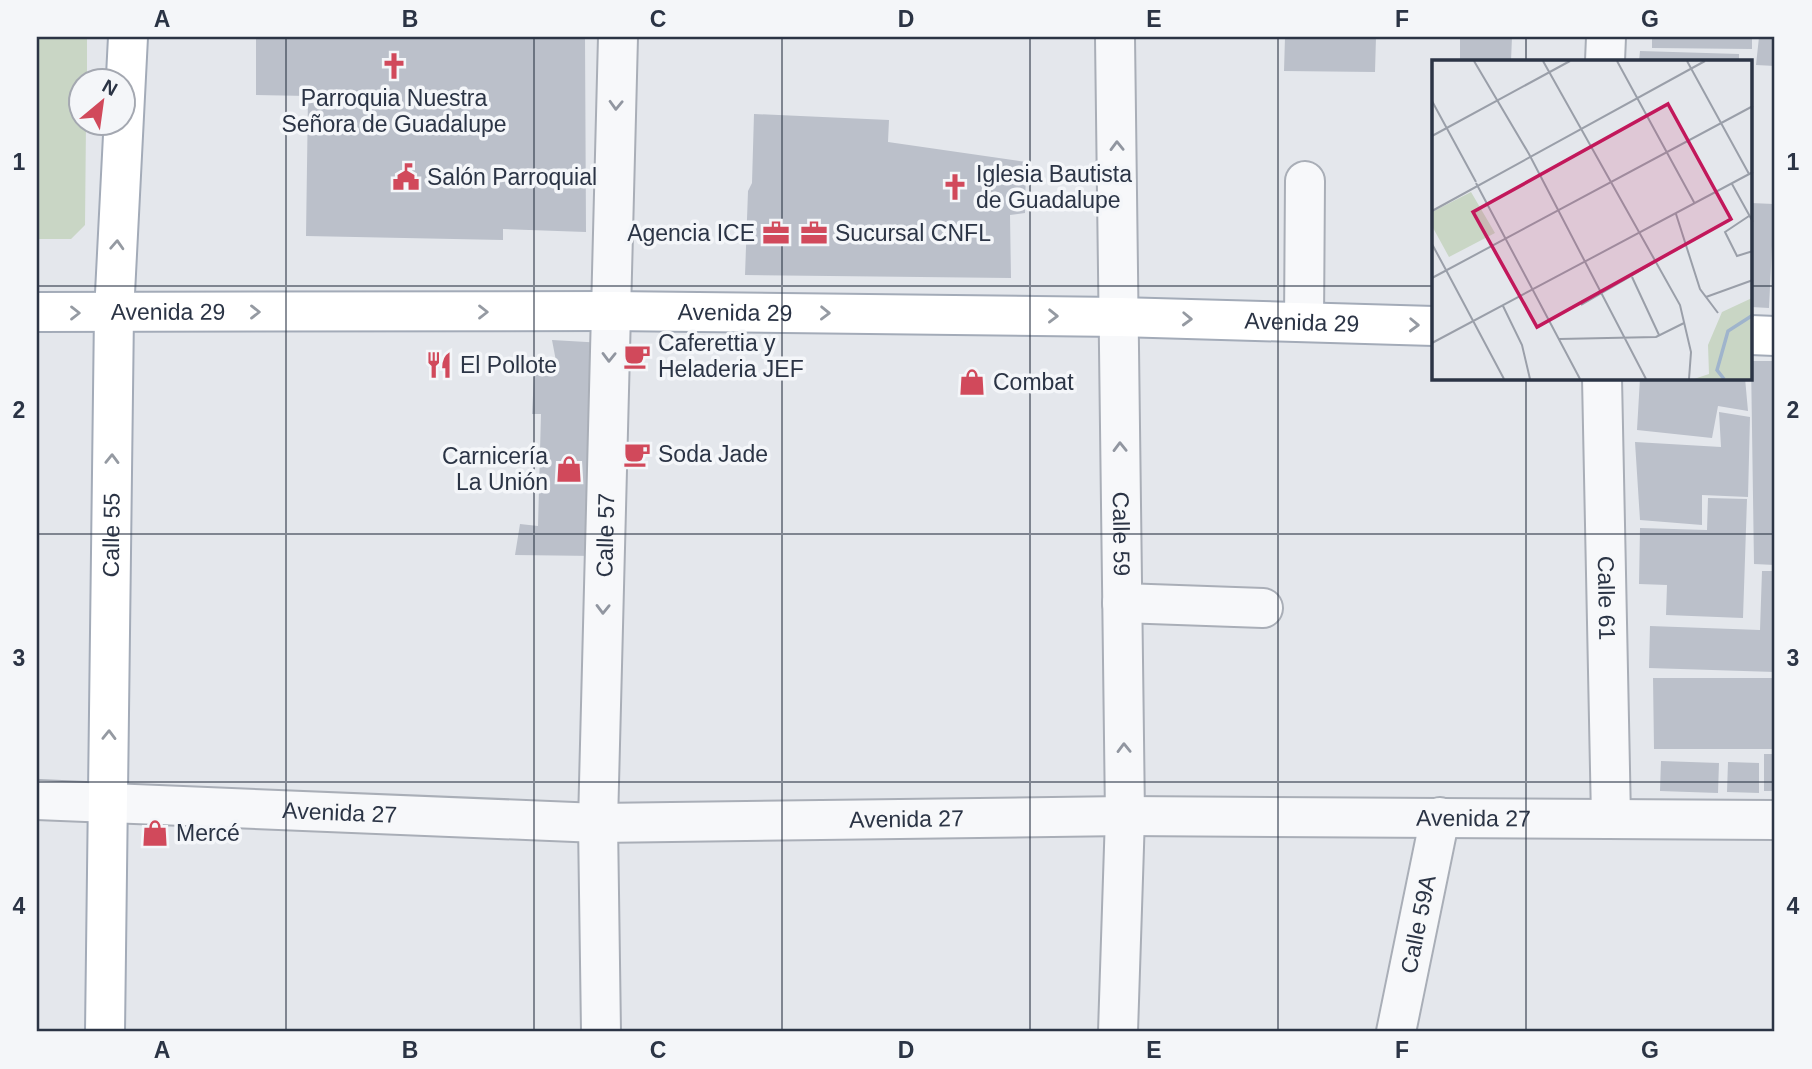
<svg xmlns="http://www.w3.org/2000/svg" width="1812" height="1069" viewBox="0 0 1812 1069" font-family="Helvetica,sans-serif">
	<style>
		.green { fill: #c9d6c5 }
		.building { fill: #bbc0ca }
		.lines { fill: none; stroke-linecap: round; stroke-linejoin: round }
		.minor-casing { stroke: #a9aeb7; stroke-width: 42 }
		.major-casing { stroke: #a3abb8; stroke-width: 42 }
		.minor { stroke: #f7f8fa; stroke-width: 38 }
		.major { stroke: #fff; stroke-width: 38 }
		.oneway { stroke: #9196a0 }
		.oneway2 { stroke: #959aa2 }
		.grid { fill: none; stroke: #2b3445; stroke-width: 2; stroke-opacity: 0.55 }
		.labels { text-anchor: middle; stroke-width: 7; stroke-linejoin: round; paint-order: stroke }
		.poi-label { font-size: 23px; fill: #2b3445; stroke: #f4f6f9; text-anchor: start }
		.street-label { font-size: 23px; fill: #2b3445; stroke: #f4f6f9 }
		.inset-river { fill: none; stroke: #9fb4cc; stroke-width: 3.5 }
		.inset-road { fill: none; stroke: #9a9fa9; stroke-width: 2 }
		.view { fill: #c2185b; fill-opacity: 0.15; stroke: #c2185b; stroke-width: 3.5 }
		.inset-edge { fill: none; stroke: #2b3445; stroke-width: 3.5 }
		.neatline { fill: none; stroke: #2b3445; stroke-width: 2.5 }
		.grid-label { font-size: 23px; text-anchor: middle; font-weight: bold; fill: #2b3445 }
	</style>
	<rect width="100%" height="100%" fill="#e4e7ec"/>
	<!-- green -->
	<path class="green" d="M37,37H87V80H80V122L86,123L85,225L71,239H37Z"/>
	<!-- building -->
	<path class="building" d="M256,37H585L586,232L503,229V240L306,236L308,96L256,95Z
		M1285,37H1376L1375,72L1284,71Z
		M1460,37H1512L1511,61H1460Z
		M1652,37H1752V49L1652,48Z
		M1759,37H1775V66L1756,65Z
		M1640,51L1739,54V61H1639Z
		M754,114L889,120L888,142L1026,162L1025,213L1010,215L1011,278L745,275L748,191L752,183Z
		M1751,203L1774,204L1769,308L1751,307Z
		M552,340L604,343L596,556L515,555L520,524L538,526L541,414H532L535,358L556,361Z
		M1751,361H1775V565L1754,564Z
		M1640,378H1745L1748,411L1718,406L1712,438L1637,430Z
		M1719,412L1750,417L1748,497L1702,495V525L1640,520L1635,442L1721,447Z
		M1708,498L1747,499L1743,618L1666,615L1667,585L1639,584L1640,528L1707,530Z
		M1762,571H1775V672L1649,668L1650,626L1760,630Z
		M1653,678H1775V749H1654Z
		M1764,754H1775V791H1764Z
		M1661,761L1719,763L1718,793L1660,791Z
		M1728,762L1759,763V793L1727,792Z
		M147,826H163V841H147Z"/>
	<g class="lines">
		<defs>
			<g id="minor">
				<path id="s1" d="M1115,37L1125,816L1118,1032"/>
				<path d="M1605,61L1606,37"/>
				<path d="M1304,322L1305,181"/>
				<path id="s2" d="M1602,378L1611,818"/>
				<path d="M1122,603L1263,608"/>
				<path id="s3" d="M37,800L598,823L1125,816L1775,820"/>
				<path id="s4" d="M601,1032L598,823L618,37"/>
				<path id="s5" d="M1396,1032L1440,817"/>
			</g>
			<g id="major">
				<path id="s6" d="M37,312L610,311L1119,317L1434,326"/>
				<path d="M1751,335L1775,336"/>
				<path id="s7" d="M105,1032L114,313L128,37"/>
			</g>
		</defs>
		<!-- minor casing -->
		<use href="#minor" class="minor-casing"/>
		<!-- major casing -->
		<use href="#major" class="major-casing"/>
		<!-- minor -->
		<use href="#minor" class="minor"/>
		<!-- major -->
		<use href="#major" class="major"/>
	</g>
	<!-- one-way arrows -->
	<defs><path id="oneway-chevron" d="M-2-3.5L2.5 0L-2 3.5" fill="none" stroke-width="1.6" stroke-linecap="round" stroke-linejoin="round" transform="scale(1.75)"/></defs>
	<g class="oneway">
		<use href="#oneway-chevron" transform="translate(616 105) rotate(92)"/>
		<use href="#oneway-chevron" transform="translate(1117 146) rotate(-91)"/>
		<use href="#oneway-chevron" transform="translate(609 357) rotate(91)"/>
		<use href="#oneway-chevron" transform="translate(1120 447) rotate(-91)"/>
		<use href="#oneway-chevron" transform="translate(603 609) rotate(91)"/>
		<use href="#oneway-chevron" transform="translate(1124 748) rotate(-91)"/>
	</g>
	<g class="oneway2">
		<use href="#oneway-chevron" transform="translate(117 245) rotate(-87)"/>
		<use href="#oneway-chevron" transform="translate(255 312)"/>
		<use href="#oneway-chevron" transform="translate(483 312)"/>
		<use href="#oneway-chevron" transform="translate(75 313)"/>
		<use href="#oneway-chevron" transform="translate(825 313) rotate(1)"/>
		<use href="#oneway-chevron" transform="translate(1053 316) rotate(1)"/>
		<use href="#oneway-chevron" transform="translate(1187 319) rotate(2)"/>
		<use href="#oneway-chevron" transform="translate(1414 325) rotate(2)"/>
		<use href="#oneway-chevron" transform="translate(112 459) rotate(-89)"/>
		<use href="#oneway-chevron" transform="translate(109 735) rotate(-89)"/>
	</g>
	<!-- grid -->
	<path class="grid" d="M286,37V1032M534,37V1032M782,37V1032M1030,37V1032M1278,37V1032M1526,37V61M37,286H1434M1751,286H1775M1526,378V1032M37,534H1775M37,782H1775"/>
	<!-- icons -->
	<defs>
		<symbol id="church-bare" viewBox="-9 -9 18 18"><path d="M-1.2-6h2.4v3.5h3.3v2.4h-3.3V6h-2.4V-.1h-3.3v-2.4h3.3Z" fill="#d1495b" stroke="#f4f6f9" stroke-width="2.5" paint-order="stroke"/></symbol>
		<symbol id="civic-bare" viewBox="-9 -9 18 18"><path d="M-.6-6.5H3V-4.5H.6V-3L4-1V1h2V6H-6V1h2V-1L-.6-3ZM-1.2 2.5V6h2.4V2.5Z" fill="#d1495b" stroke="#f4f6f9" stroke-width="2.5" paint-order="stroke"/></symbol>
		<symbol id="office-bare" viewBox="-9 -9 18 18"><path d="M-6-3h4V-5.5h4V-3h4V5H-6ZM-1-4.5V-3h2v-1.5ZM-6 0V1H6V0Z" fill="#d1495b" stroke="#f4f6f9" stroke-width="2.5" paint-order="stroke"/></symbol>
		<symbol id="cafe-bare" viewBox="-9 -9 18 18"><path d="M-5.5-4.5H6V0H3Q3 3.5 0 3.5H-2.5Q-5.5 3.5-5.5 0ZM3-3.2v2h1.7v-2ZM-6 4.5H4V6H-6Z" fill="#d1495b" stroke="#f4f6f9" stroke-width="2.5" paint-order="stroke"/></symbol>
		<symbol id="restaurant-bare" viewBox="-9 -9 18 18"><path d="M-5-6h1v4h1v-4h1v4h1v-4h1v5L-1.5 .5V6h-2V.5L-5-1ZM5-6V6H3V1.5H1.5Q1.5-4 5-6Z" fill="#d1495b" stroke="#f4f6f9" stroke-width="2.5" paint-order="stroke"/></symbol>
		<symbol id="shop-bare" viewBox="-9 -9 18 18"><path d="M-5-2.5h2.3a2.7 3.5 0 0 1 5.4 0H5L5.5 6h-11ZM-1.5-2.5h3a1.5 2.3 0 0 0-3 0Z" fill="#d1495b" stroke="#f4f6f9" stroke-width="2.5" paint-order="stroke"/></symbol>
	</defs>
	<g fill-rule="evenodd">
		<use href="#church-bare" x="375" y="47" width="38" height="38"/>
		<use href="#civic-bare" x="387" y="158" width="38" height="38"/>
		<use href="#church-bare" x="936" y="168" width="38" height="38"/>
		<use href="#office-bare" x="757" y="214" width="38" height="38"/>
		<use href="#office-bare" x="795" y="214" width="38" height="38"/>
		<use href="#cafe-bare" x="618" y="337" width="38" height="38"/>
		<use href="#restaurant-bare" x="420" y="346" width="38" height="38"/>
		<use href="#shop-bare" x="953" y="363" width="38" height="38"/>
		<use href="#cafe-bare" x="618" y="435" width="38" height="38"/>
		<use href="#shop-bare" x="550" y="450" width="38" height="38"/>
		<use href="#shop-bare" x="136" y="814" width="38" height="38"/>
	</g>
	<g class="labels">
		<!-- poi labels -->
		<g class="poi-label">
			<text x="394" y="106" text-anchor="middle">Parroquia Nuestra<tspan x="394" dy="26">Señora de Guadalupe</tspan></text>
			<text x="976" y="182">Iglesia Bautista<tspan x="976" dy="26">de Guadalupe</tspan></text>
			<text x="427" y="185">Salón Parroquial</text>
			<text x="755" y="241" text-anchor="end">Agencia ICE</text>
			<text x="835" y="241">Sucursal CNFL</text>
			<text x="658" y="351">Caferettia y<tspan x="658" dy="26">Heladeria JEF</tspan></text>
			<text x="460" y="373">El Pollote</text>
			<text x="993" y="390">Combat</text>
			<text x="658" y="462">Soda Jade</text>
			<text x="548" y="464" text-anchor="end">Carnicería<tspan x="548" dy="26">La Unión</tspan></text>
			<text x="176" y="841">Mercé</text>
		</g>
		<!-- street labels -->
		<g class="street-label">
			<text dy="8" stroke="none"><textPath href="#s6" startOffset="698">Avenida 29</textPath></text>
			<text dy="8" stroke="none"><textPath href="#s6" startOffset="131">Avenida 29</textPath></text>
			<text dy="8" stroke="none"><textPath href="#s6" startOffset="1265">Avenida 29</textPath></text>
			<text dy="8" stroke="none"><textPath href="#s7" startOffset="497">Calle 55</textPath></text>
			<text dy="8" stroke="none"><textPath href="#s4" startOffset="497">Calle 57</textPath></text>
			<text dy="8" stroke="none"><textPath href="#s1" startOffset="497">Calle 59</textPath></text>
			<text dy="8" stroke="none"><textPath href="#s2" startOffset="220">Calle 61</textPath></text>
			<text dy="8" stroke="none"><textPath href="#s3" startOffset="303">Avenida 27</textPath></text>
			<text dy="8" stroke="none"><textPath href="#s3" startOffset="1437">Avenida 27</textPath></text>
			<text dy="8" stroke="none"><textPath href="#s3" startOffset="870">Avenida 27</textPath></text>
			<text dy="8" stroke="none"><textPath href="#s5" startOffset="110">Calle 59A</textPath></text>
		</g>
	</g>
	<!-- overview -->
	<g transform="translate(1432 60)">
		<rect width="320" height="320" fill="#e4e7ec"/>
		<path d="M39,132L63,173L17,197L0,166V152ZM320,238V319H262L277,314L276,285L290,252Z" fill="#c9d6c5"/>
		<path class="inset-river" d="M292,319L285,310L296,271L321,255"/>
		<path class="inset-road" d="M42,1L97,94L214,319M111,1L248,245L259,292L257,319M185,1L263,144M255,1L317,114M0,41L44,122M0,76L138,1M44,123L148,319M300,124L321,162M0,151L273,1M244,154L268,229L286,253M317,156L293,172L305,196L321,191M0,184L14,210M14,210L72,319M200,217L227,275M0,218L321,46M274,237L321,220M149,245L225,201M71,246L90,285L98,319M127,279L224,277L252,263M0,283L321,112"/>
		<path class="view" d="M236,44L299,159L105,267L41,152Z"/>
		<rect width="320" height="320" class="inset-edge"/>
	</g>
	<!-- border -->
	<rect width="1812" height="1069" fill="none" stroke="#f4f6f9" stroke-width="77"/>
	<!-- north arrow -->
	<g transform="translate(102 102) rotate(29)"><circle r="33" fill="#f4f6f9" stroke="#a4a8b1" stroke-width="2"/>
	<path d="M0-5L12 26L0 18L-12 26Z" fill="#d1495b"/>
	<text y="-10" font-size="19" font-weight="bold" text-anchor="middle" fill="#2b3445">N</text>
	</g>
	<rect x="38" y="38" width="1735" height="992" class="neatline"/>
	<g class="grid-label">
		<text x="162" y="27">A</text>
		<text x="410" y="27">B</text>
		<text x="658" y="27">C</text>
		<text x="906" y="27">D</text>
		<text x="1154" y="27">E</text>
		<text x="1402" y="27">F</text>
		<text x="1650" y="27">G</text>
		<text x="19" y="170">1</text>
		<text x="1793" y="170">1</text>
		<text x="19" y="418">2</text>
		<text x="1793" y="418">2</text>
		<text x="19" y="666">3</text>
		<text x="1793" y="666">3</text>
		<text x="19" y="914">4</text>
		<text x="1793" y="914">4</text>
		<text x="162" y="1058">A</text>
		<text x="410" y="1058">B</text>
		<text x="658" y="1058">C</text>
		<text x="906" y="1058">D</text>
		<text x="1154" y="1058">E</text>
		<text x="1402" y="1058">F</text>
		<text x="1650" y="1058">G</text>
	</g>
</svg>
